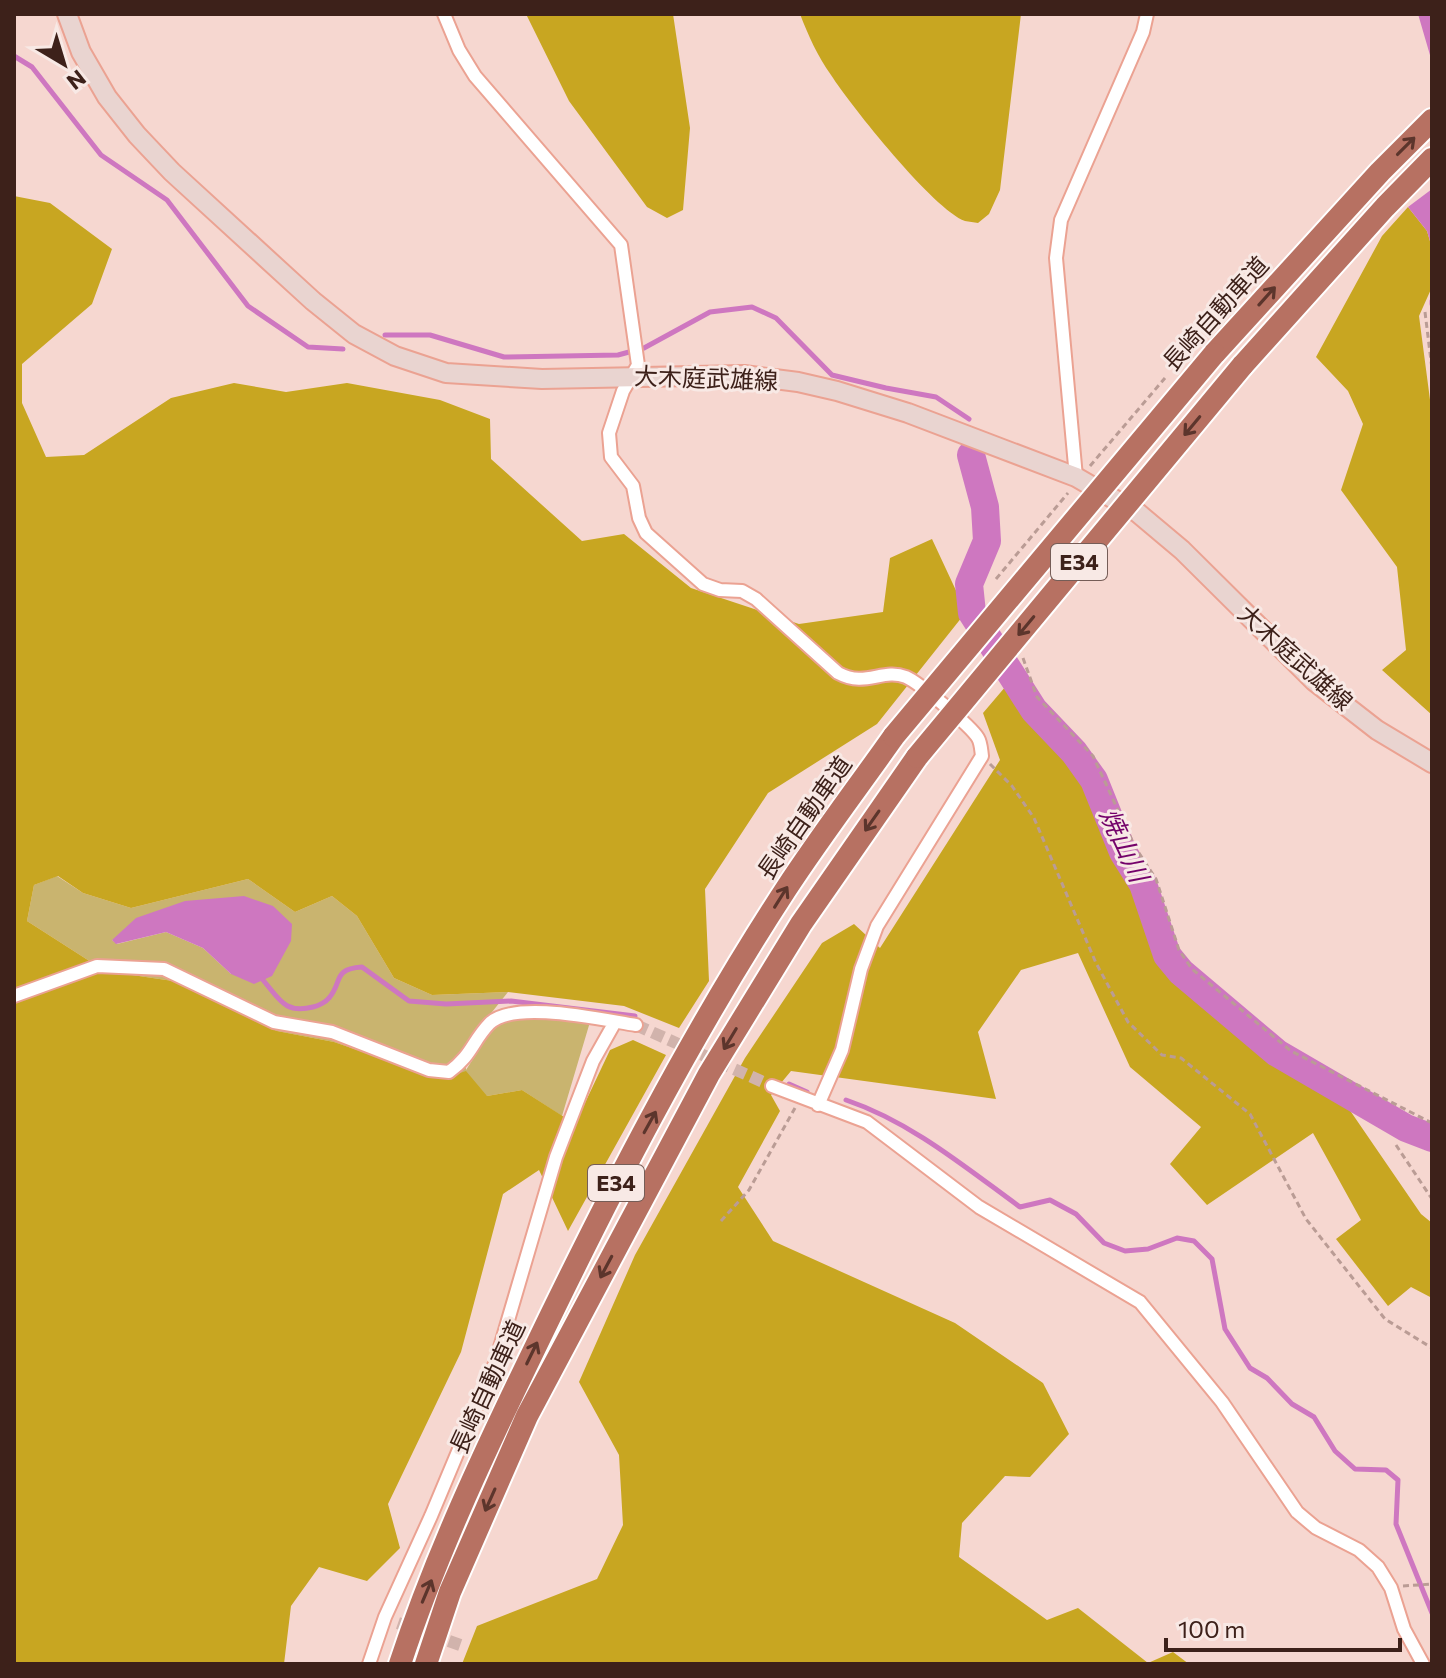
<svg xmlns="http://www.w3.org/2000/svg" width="1446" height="1678" viewBox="0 0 1446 1678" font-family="Commissioner,'Noto Sans JP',sans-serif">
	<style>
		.green { fill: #c9b46f; fill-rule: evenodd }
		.forest { fill: #c8a621 }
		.water { fill: #ce77c0 }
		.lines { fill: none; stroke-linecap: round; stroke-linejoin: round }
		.stream { stroke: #ce77c0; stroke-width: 5 }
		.river { stroke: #ce77c0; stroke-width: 28 }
		.minor-tunnel { stroke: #d1b3ac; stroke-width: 12; stroke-dasharray: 12 6; stroke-linecap: butt }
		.minor-casing { stroke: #eba292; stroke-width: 16 }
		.secondary-casing { stroke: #eba292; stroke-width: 22 }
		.motorway-casing { stroke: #fff; stroke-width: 26 }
		.path { stroke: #ba9c95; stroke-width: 3; stroke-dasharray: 6 4; stroke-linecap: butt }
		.minor { stroke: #fff; stroke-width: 12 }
		.secondary { stroke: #e9d4d0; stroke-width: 18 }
		.motorway { stroke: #b77162; stroke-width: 22 }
		.motorway-bridge-casing { stroke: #fff; stroke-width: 26; stroke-linecap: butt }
		.motorway-bridge { stroke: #b77162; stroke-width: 22 }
		.oneway { stroke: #5c352c }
		.labels { text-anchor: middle; stroke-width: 6; stroke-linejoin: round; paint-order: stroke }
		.shield { fill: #f8e9e5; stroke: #755d57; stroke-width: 2 }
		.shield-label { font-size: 22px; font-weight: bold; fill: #3d211a }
		.street-label { font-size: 24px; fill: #3d211a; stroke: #f8e9e5 }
		.water-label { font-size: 26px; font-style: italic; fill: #74026a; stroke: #f8e9e5 }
	</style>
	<rect width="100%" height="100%" fill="#f6d7d0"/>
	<!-- green -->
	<path class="green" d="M57,876L83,893L131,908L248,879L295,912L332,896L357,916L394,978L432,995L508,992L465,1046L466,1070L494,1026L514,1018L590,1022L562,1116L522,1090L487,1096L334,1042L277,1031L173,981L105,971L27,921L34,885ZM273,906L231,974L203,948L166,932L117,944L112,940Z"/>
	<!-- forest -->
	<path class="forest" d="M526,14H673L690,128L683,210L667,218L647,207L569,101Z
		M800,14H1021L1000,190L989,214L978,223C974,222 969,222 965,221C934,210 851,106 831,75C818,57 808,35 800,14Z
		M14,196L50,203L112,249L92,304L22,364V403L46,457L84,455L171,398L234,383L286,392L347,383L440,400L490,419L491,459L582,541L624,534L691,588L799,624L883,612L890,558L932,539L966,612L877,724L768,793L705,889L709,981L679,1028L624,1006L508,992L432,995L394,978L357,916L332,896L295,912L248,879L131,908L83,893L58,876L34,885L27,921L105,971L173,981L277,1031L334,1042L442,1079L466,1071L487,1096L522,1090L575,1124L610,1050L633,1040L666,1055L568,1231L539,1170L503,1194L461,1352L388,1504L400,1548L367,1581L319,1567L291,1606L284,1664H14Z
		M1408,207L1427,231L1432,248V287L1419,316L1432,415V715L1382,670L1406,650L1397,567L1341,490L1363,424L1348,391L1316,357L1382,236Z
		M1006,686L1076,764L1162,962L1290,1074L1349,1109L1421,1214L1432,1223V1298L1411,1287L1388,1306L1336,1239L1361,1220L1313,1133L1207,1205L1170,1164L1201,1127L1130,1067L1078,953L1021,970L978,1032L996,1099L791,1071L771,1095L780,1111L738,1187L773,1241L955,1323L1043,1383L1069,1434L1030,1477L1005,1476L962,1523L959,1557L1047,1620L1078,1608L1148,1663L1173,1652L1189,1664H462L477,1626L597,1579L623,1525L619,1455L579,1382L635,1255L745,1058L822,943L854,924L880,948L1000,760L983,713Z"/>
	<!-- water -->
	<path class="water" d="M1418,14H1432V62Z
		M1432,189V248L1427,231L1408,207Z
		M244,896L273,906L292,924L291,941L272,976L254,984L231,974L203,948L166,932L116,944L112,940L136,918L185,901Z"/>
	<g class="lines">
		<!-- stream -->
		<path class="stream" d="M14,56L32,67L101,155L167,200L248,306L308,347L343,349
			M1432,301V304
			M385,335H430L504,357L618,355L644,348L710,312L752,307L776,318L832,375L886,388L936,397L969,419
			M263,980C280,1000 285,1014 313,1007C318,1006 326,1002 329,998C343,982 332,969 362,967L409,1001L446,1004L511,1001L635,1016
			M789,1084L807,1092
			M846,1100C911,1122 965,1167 1020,1207L1050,1200L1076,1214L1104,1243L1125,1251L1148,1249L1177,1238L1194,1241L1212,1259L1225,1329L1250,1368L1267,1378L1292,1404L1314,1417L1335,1451L1355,1469L1386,1470L1398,1480L1396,1524L1432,1613"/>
		<!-- river -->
		<path class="river" d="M971,455L985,507L987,541L969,584L972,613L1034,710L1074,752L1094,780L1123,852L1143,884L1167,955L1181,972L1277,1053L1406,1128L1432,1138"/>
		<!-- minor-tunnel -->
		<path class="minor-tunnel" d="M636,1025L772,1086
			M398,1623L463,1646"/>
		<defs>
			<path id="minor" d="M444,14L459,50L475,76L621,245L638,365L623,391L609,433L611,457L633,486L639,518L646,533L703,584L720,590L742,591L756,599L838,673C866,688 882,668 906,677C918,682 971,726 978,738C981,743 981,749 982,756L877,926L861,969L842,1050L818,1105
				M1076,477L1056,258L1061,220L1143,32L1147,14
				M14,996L97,966L164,969L274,1022L332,1032L429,1070L449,1072C472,1055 472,1042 489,1024C513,999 603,1020 636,1025
				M772,1086L867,1122L979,1207L1140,1302L1222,1402L1297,1512L1316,1528L1359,1550L1378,1567L1391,1588L1404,1629L1423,1664
				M369,1664L385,1617L431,1516L496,1361L556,1157L593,1061L615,1022"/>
			<path id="secondary" d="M67,14L81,52L107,97L137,135L172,172L313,301L354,334L395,356L446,373L542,379L744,375L798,382L837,391L908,413L1076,477L1138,513L1182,550L1314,681L1377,730L1432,763"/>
			<path id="motorway" d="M1214,354L1380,172L1432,120
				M1242,366L1385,207L1432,159
				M400,1664C435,1557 484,1453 533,1352C609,1194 690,1036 786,889C820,837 858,787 894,736
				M426,1664L450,1592L527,1416L709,1074L801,924L917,757"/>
		</defs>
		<!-- minor casing -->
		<use href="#minor" class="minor-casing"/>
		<!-- secondary casing -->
		<use href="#secondary" class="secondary-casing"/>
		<!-- motorway casing -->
		<use href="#motorway" class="motorway-casing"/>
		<!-- path -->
		<path class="path" d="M1425,312L1432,369
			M1090,466L1165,378
			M996,579L1068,493
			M1023,658L1037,697L1093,756L1135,847L1156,879L1179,950L1192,969L1291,1051L1432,1123
			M990,764L1012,786L1034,818L1096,963L1128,1022L1162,1055L1181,1058L1250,1114L1306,1219L1385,1319L1432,1348
			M1396,1145L1432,1199
			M721,1221L749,1190L795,1108
			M1403,1586L1432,1584"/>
		<!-- minor -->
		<use href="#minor" class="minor"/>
		<!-- secondary -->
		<use href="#secondary" class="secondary"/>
		<!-- motorway -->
		<use href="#motorway" class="motorway"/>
		<defs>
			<path id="motorway-bridge" d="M894,736L1214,354
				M917,757L1242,366"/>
		</defs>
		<!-- motorway-bridge casing -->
		<use href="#motorway-bridge" class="motorway-bridge-casing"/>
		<!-- motorway-bridge -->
		<use href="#motorway-bridge" class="motorway-bridge"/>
	</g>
	<!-- one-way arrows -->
	<defs><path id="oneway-shaft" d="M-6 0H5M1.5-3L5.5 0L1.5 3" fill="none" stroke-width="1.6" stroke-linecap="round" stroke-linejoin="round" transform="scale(2)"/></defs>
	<g class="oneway">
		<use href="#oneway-shaft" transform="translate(1406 146) rotate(-45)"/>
		<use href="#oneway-shaft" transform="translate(1267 296) rotate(-48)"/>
		<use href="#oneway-shaft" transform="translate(1192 426) rotate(130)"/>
		<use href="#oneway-shaft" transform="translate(1026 626) rotate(130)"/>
		<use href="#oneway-shaft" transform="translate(872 821) rotate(125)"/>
		<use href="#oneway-shaft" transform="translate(781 897) rotate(-58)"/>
		<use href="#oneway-shaft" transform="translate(730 1039) rotate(121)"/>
		<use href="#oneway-shaft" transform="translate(650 1122) rotate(-61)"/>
		<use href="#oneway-shaft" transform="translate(606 1267) rotate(118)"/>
		<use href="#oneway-shaft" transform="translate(532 1353) rotate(-64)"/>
		<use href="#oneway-shaft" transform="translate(490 1500) rotate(114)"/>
		<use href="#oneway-shaft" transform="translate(427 1591) rotate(-67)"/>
	</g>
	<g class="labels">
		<!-- shield labels -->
		<g class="shield">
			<rect x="1051" y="544" width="56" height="36" rx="6"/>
			<rect x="588" y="1165" width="56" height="36" rx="6"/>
		</g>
		<g class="shield-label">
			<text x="1079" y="570">E34</text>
			<text x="616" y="1191">E34</text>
		</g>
		<!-- street labels -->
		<g class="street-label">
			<text transform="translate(1216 314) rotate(-48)" y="8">長崎自動車道</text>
			<text transform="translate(706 379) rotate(2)" y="8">大木庭武雄線</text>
			<text transform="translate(1295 658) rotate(42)" y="8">大木庭武雄線</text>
			<text transform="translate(805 818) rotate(-55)" y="8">長崎自動車道</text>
			<text transform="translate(488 1387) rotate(-65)" y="8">長崎自動車道</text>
		</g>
		<!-- water labels -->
		<g class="water-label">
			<text transform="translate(1124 845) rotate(65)" y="9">焼山川</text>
		</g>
	</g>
	<!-- border -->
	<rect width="1446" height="1678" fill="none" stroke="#3d211a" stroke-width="32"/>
	<!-- north arrow -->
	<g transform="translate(64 64) rotate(142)" stroke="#f8e9e5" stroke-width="6" paint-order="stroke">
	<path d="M0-6L14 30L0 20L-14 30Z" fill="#3d211a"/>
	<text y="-12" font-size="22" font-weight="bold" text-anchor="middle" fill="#3d211a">N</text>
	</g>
	<!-- scale -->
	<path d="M1166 1638v12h234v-12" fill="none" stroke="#3d211a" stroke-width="4"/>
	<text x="1178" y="1638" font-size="24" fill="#3d211a" stroke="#f8e9e5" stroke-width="6" paint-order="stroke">100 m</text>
</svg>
